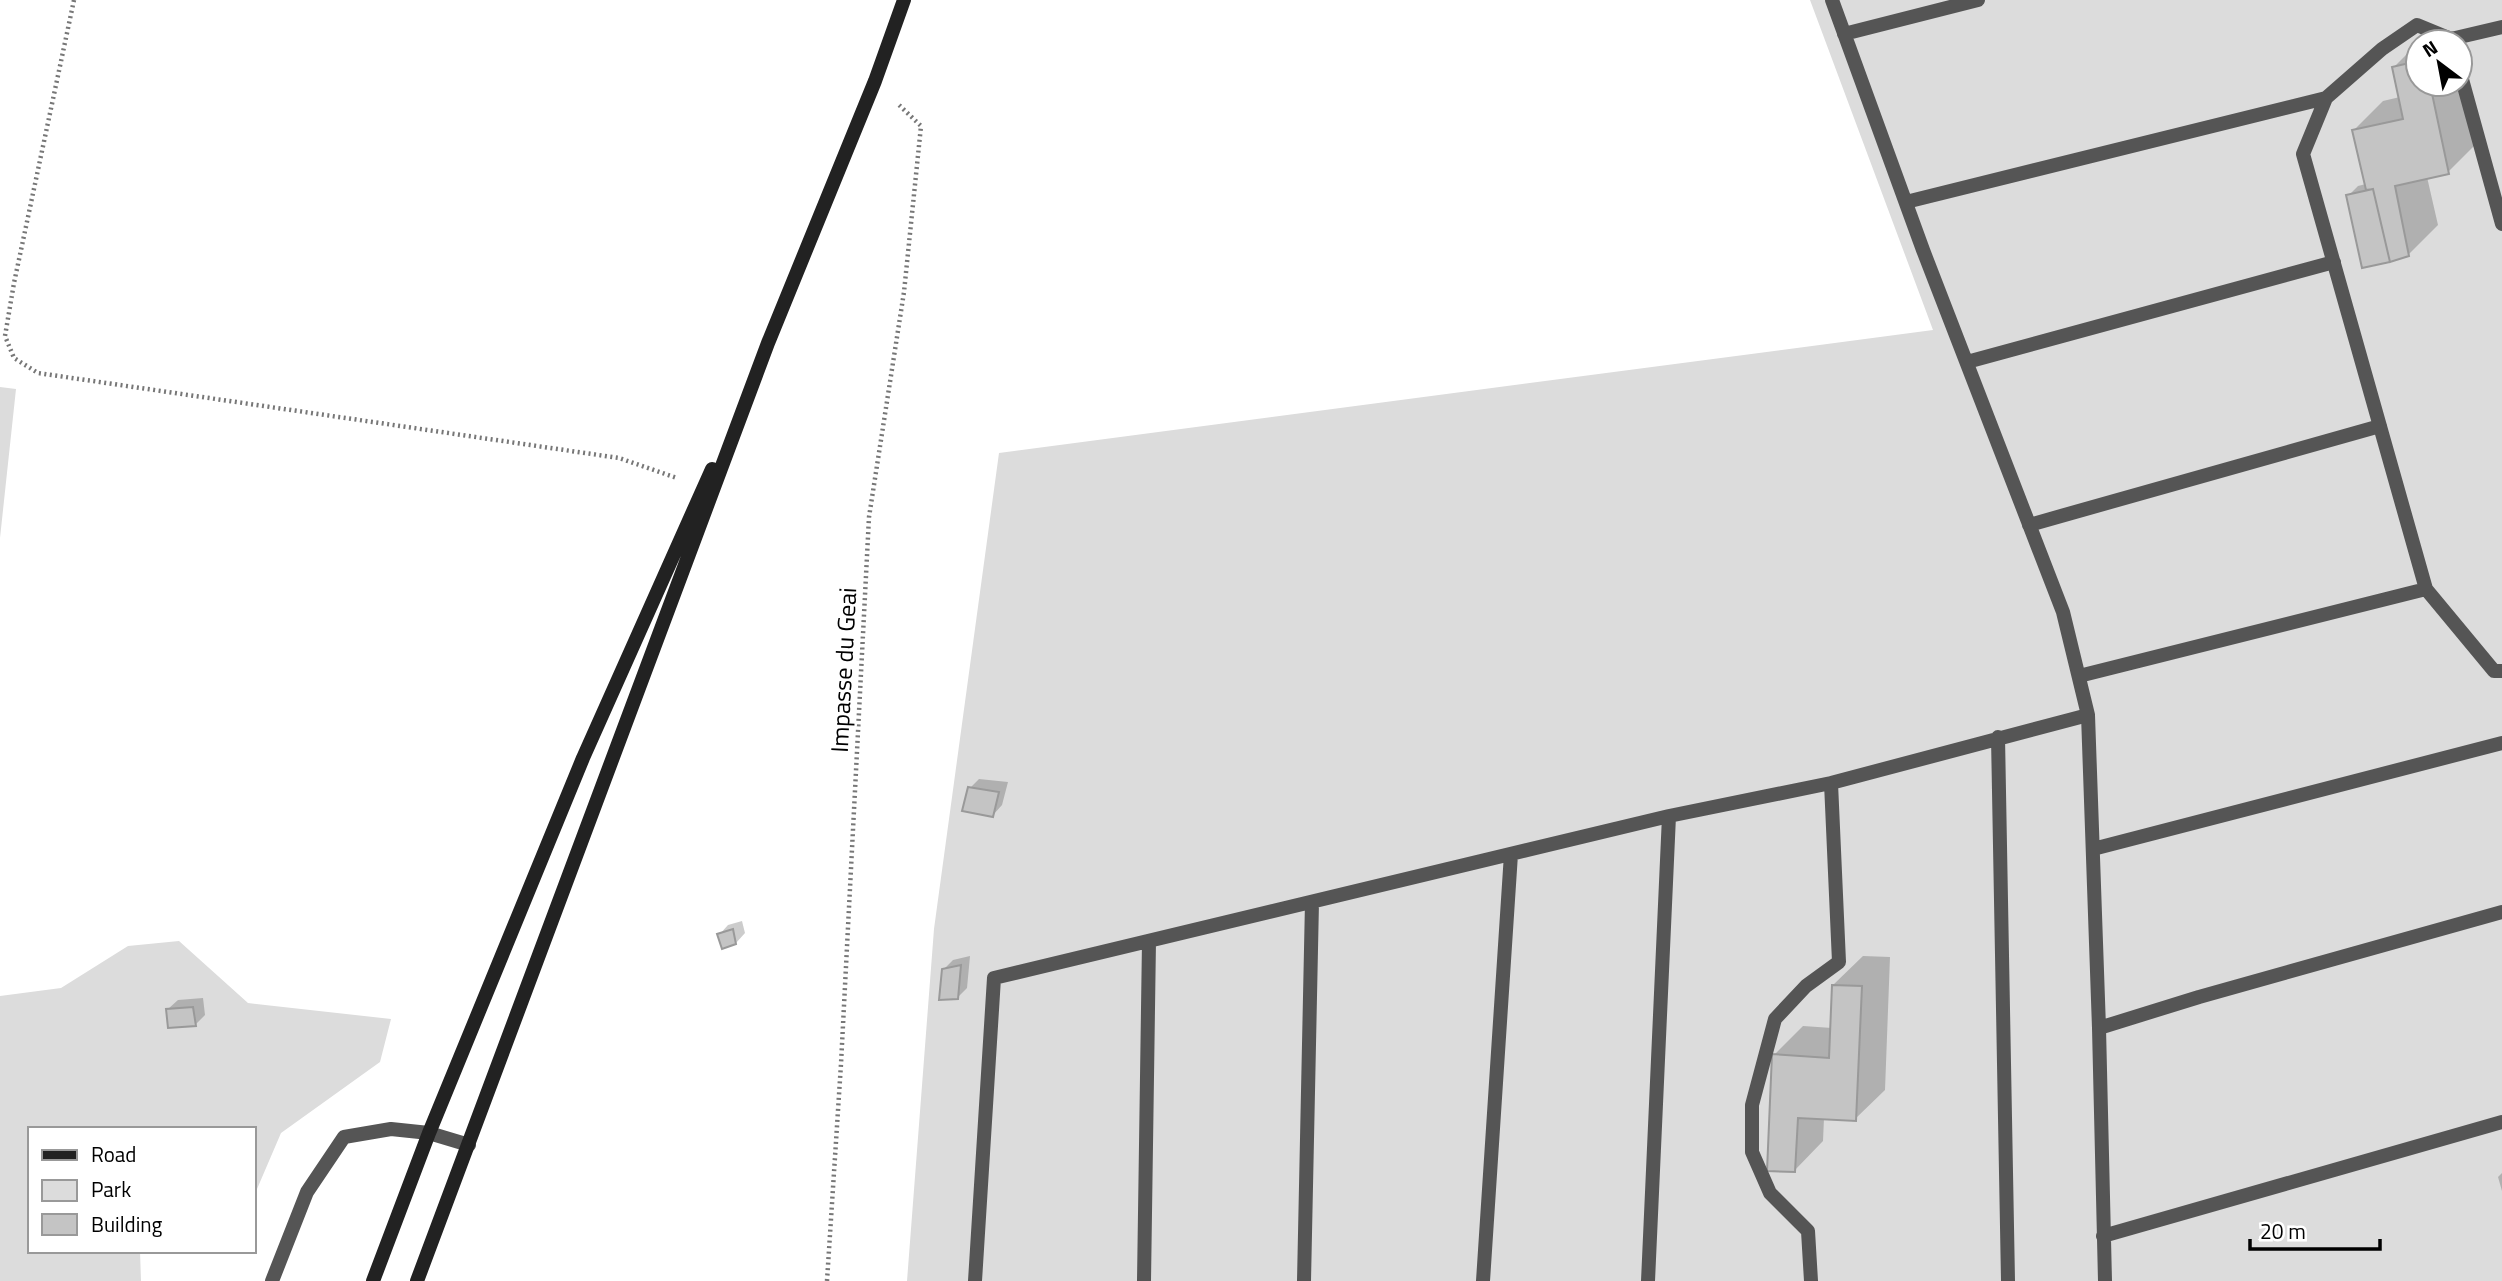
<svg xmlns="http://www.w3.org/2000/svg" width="2502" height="1281" viewBox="0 0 2502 1281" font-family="'Titillium Web',sans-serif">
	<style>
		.green { fill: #dcdcdc; fill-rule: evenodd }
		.shadow { fill: #0003 }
		.building { fill: #c4c4c4; stroke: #999; stroke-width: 2 }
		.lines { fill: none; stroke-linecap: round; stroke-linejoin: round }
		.path { stroke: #777; stroke-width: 4.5; stroke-dasharray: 2 3.5; stroke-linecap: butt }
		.service { stroke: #555; stroke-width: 14 }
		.minor { stroke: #555; stroke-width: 14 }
		.secondary { stroke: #222; stroke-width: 14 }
		.labels { text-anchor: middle; stroke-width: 5; stroke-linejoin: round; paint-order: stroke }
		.street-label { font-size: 24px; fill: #000; stroke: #fff }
	</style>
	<rect width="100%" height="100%" fill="#fff"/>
	<!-- green -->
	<path class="green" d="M1810,0H2502V1281H907L934,929L999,453L1933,330ZM2418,42H2460V84H2418Z
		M0,387L16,389L0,538Z
		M179,941L248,1003L391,1019L380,1062L281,1133L254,1196V1129H30V1251H140L141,1281H0V996L61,988L128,946Z"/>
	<!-- shadow -->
	<path class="shadow" d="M2453,31L2456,42H2419L2423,38Z
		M2418,43V84H2460V63L2477,143L2448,172L2427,177L2438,225L2408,255L2348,196L2358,186L2366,184L2354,130L2383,101L2400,97L2394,67Z
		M979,779L1008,782L1002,805L993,815L970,788Z
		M742,921L745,933L736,943L719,935L728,925Z
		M970,956L967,988L957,998L943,970L953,960Z
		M1863,956L1890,957L1885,1090L1855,1119L1824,1118L1823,1141L1794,1171L1774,1055L1803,1026L1832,1028L1833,985Z
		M203,998L205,1015L195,1025L168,1009L178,1000Z
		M2502,1173V1191L2498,1177Z"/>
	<!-- building -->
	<path class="building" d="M2418,61V84H2430L2449,174L2395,186L2409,256L2390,262L2373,189L2366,190L2352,130L2403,119L2392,67Z
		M2373,189L2390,262L2362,268L2346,195Z
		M968,787L999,792L993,817L962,811Z
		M733,929L736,944L722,949L717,934Z
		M961,965L958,999L939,1000L942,969Z
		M1832,985L1862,986L1856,1121L1798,1118L1795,1172L1767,1171L1772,1054L1829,1058Z
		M193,1007L196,1026L168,1028L166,1009Z"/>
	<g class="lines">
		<!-- path -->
		<path class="path" d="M74,0L14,283L5,336L14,358L38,373L619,458L677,478
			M827,1281L841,1064L869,517L904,292L921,126L898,104"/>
		<!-- service -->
		<path class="service" d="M1832,0L1923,250L2063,612L2088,715
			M1844,34L1978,0
			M2451,39L2502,27
			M2452,42L2451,39L2417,25L2382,49L2326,98L2303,154L2426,589L2494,671H2502
			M2460,72L2502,224
			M1906,202L2326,98
			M1967,362L2334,262
			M2029,525L2380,426
			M2079,676L2426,589
			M1998,737L2008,1281
			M2093,849L2502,743
			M2103,1236L2502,1122
			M975,1281L994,978L1669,816L1831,783L2088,715L2099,1028
			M1144,1281L1149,941
			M1304,1281L1312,902
			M1483,1281L1511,854
			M1648,1281L1669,816
			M1811,1281L1808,1231L1770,1193L1752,1152V1105L1775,1019L1806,986L1839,962L1831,783
			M2105,1281L2099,1028L2199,997L2502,912"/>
		<!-- minor -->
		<path class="minor" d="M272,1281L307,1192L344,1137L391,1129L429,1133L469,1145"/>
		<!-- secondary -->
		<path class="secondary" d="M373,1281L429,1133L583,758L712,469
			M417,1281L768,343L875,81L904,0"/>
	</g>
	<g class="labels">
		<!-- street labels -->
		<g class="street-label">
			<text transform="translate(844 670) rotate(-87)" y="8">Impasse du Geai</text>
		</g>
	</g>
	<!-- legend -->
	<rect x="28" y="1127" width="228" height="126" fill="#ffffff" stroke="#999999" stroke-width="2"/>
	<rect x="42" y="1150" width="35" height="10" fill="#222222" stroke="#999999" stroke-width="2"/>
	<text x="91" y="1162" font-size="21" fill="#000000">Road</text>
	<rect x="42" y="1180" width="35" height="21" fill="#dcdcdc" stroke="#999999" stroke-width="2"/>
	<text x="91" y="1197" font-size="21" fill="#000000">Park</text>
	<rect x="42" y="1214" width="35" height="21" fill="#c4c4c4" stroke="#999999" stroke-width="2"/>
	<text x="91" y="1232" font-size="21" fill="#000000">Building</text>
	<!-- north arrow -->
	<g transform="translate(2439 63) rotate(328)"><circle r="33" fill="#ffffff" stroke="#999999" stroke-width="2"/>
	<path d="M0-5L12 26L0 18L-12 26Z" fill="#000000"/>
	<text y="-10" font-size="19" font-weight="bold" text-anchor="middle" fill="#000000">N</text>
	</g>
	<!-- scale -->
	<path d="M2250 1239v10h130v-10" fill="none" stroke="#000000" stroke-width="3.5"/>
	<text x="2260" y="1239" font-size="21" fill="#000000" stroke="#ffffff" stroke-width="5" paint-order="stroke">20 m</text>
</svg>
